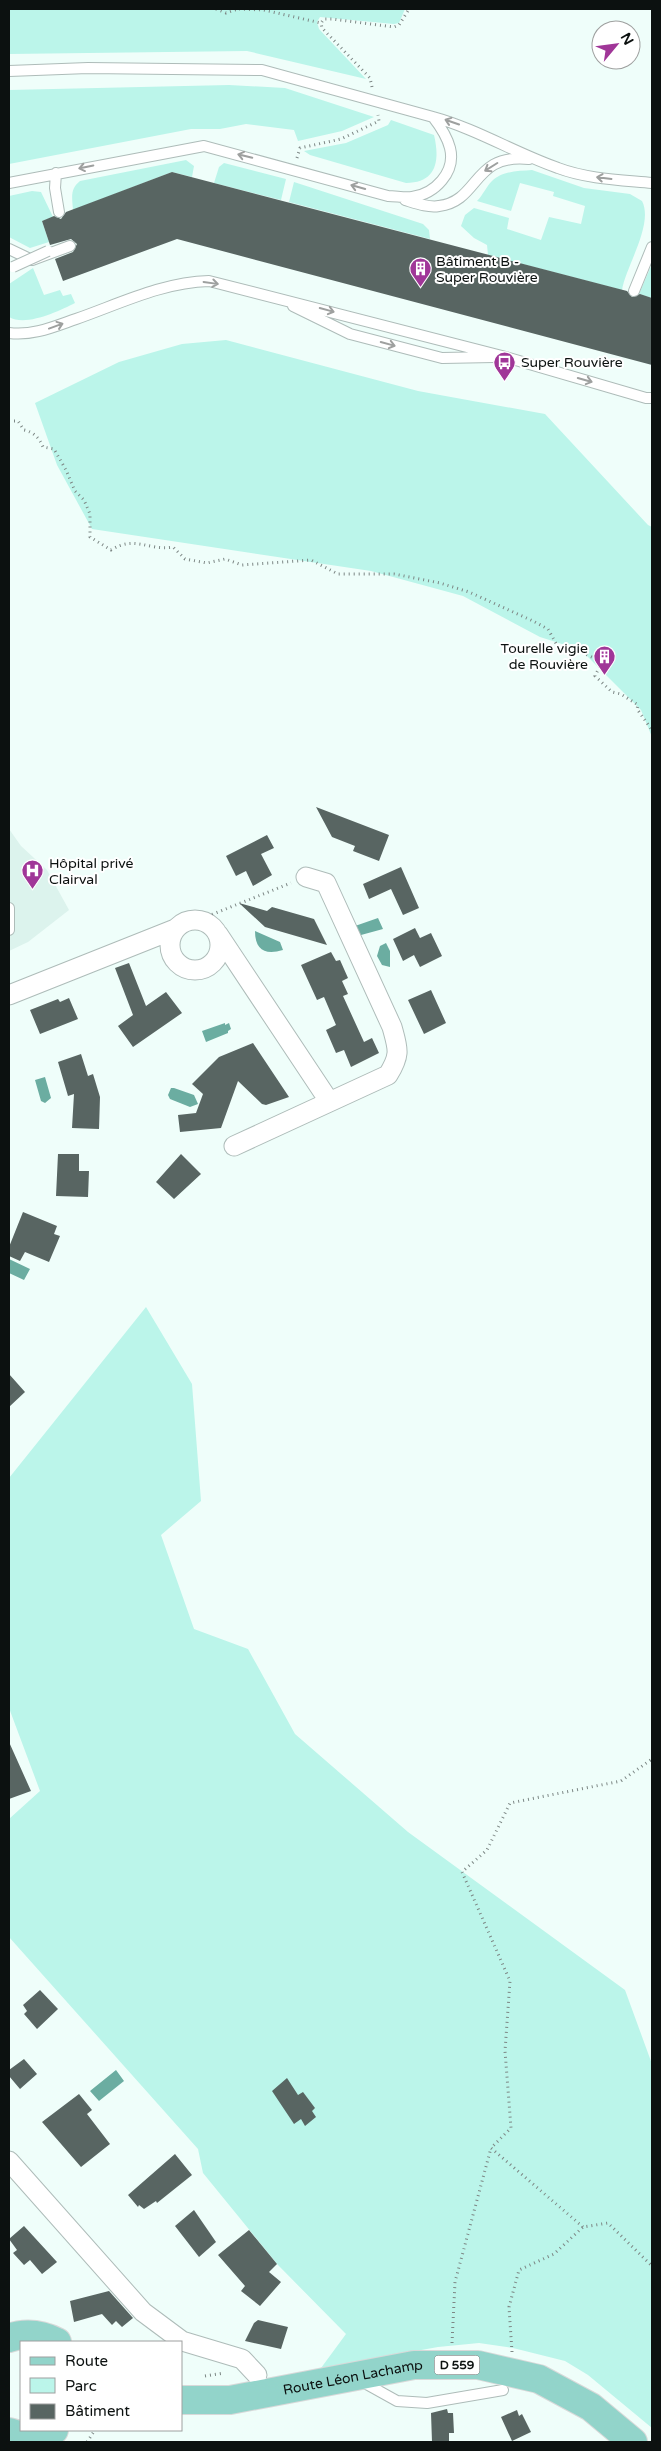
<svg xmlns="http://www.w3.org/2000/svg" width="661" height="2451" viewBox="0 0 661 2451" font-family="'Varela Round',sans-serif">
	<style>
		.built { fill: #dcf3ed }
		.green { fill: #bbf5ea }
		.water { fill: #6bada1 }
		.building { fill: #586562 }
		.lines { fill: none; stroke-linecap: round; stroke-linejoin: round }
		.service-casing { stroke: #aebcb9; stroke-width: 12 }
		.minor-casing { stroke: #aebcb9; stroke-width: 21 }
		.primary-casing { stroke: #d8d9d9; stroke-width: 30 }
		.path { stroke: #7d8785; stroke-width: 3; stroke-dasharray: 1 4; stroke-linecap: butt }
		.service { stroke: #fff; stroke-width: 10 }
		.minor { stroke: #fff; stroke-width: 19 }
		.primary { stroke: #92d4ca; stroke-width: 28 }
		.service-bridge-casing { stroke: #aebcb9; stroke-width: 12; stroke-linecap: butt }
		.service-bridge { stroke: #fff; stroke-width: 10 }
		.oneway { stroke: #9ea09f }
		.labels { text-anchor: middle; stroke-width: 4; stroke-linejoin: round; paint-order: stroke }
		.shield { fill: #fff; stroke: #555858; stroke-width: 1 }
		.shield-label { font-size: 12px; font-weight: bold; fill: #0c1110 }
		.poi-label { font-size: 14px; fill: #0c1110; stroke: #fff; text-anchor: start }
		.street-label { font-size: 14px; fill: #0c1110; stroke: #fff }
	</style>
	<rect width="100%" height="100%" fill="#effefa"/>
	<!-- built -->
	<path class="built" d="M9,829L21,846L47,870L69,910L28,942L9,951Z"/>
	<!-- green -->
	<path class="green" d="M9,9H405L399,23L394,24L320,17L317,22L319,29L366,79L247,51L9,54Z
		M229,85L285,88L374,117L342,131L298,141L294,130L246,124L220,129H191L9,164V90Z
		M391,120L434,135C440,160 437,183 406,183L310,155L304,151L346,143L388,125Z
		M186,160L194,166L192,177L172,172L73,210C72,197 70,189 80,181Z
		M224,163L286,179L281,200L214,183L219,167Z
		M532,170L584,188L630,194L642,201C654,224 626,266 622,290L488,255L487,245L474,238L461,226L465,215L474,208L509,218L507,229L541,240L549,217L581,224L585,206L553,196L554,192L520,183L511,211L477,201C483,195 486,187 492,181C502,171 518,171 532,170Z
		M294,182L423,224L429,230L430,239L289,202Z
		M32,191L41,192L53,217L42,221L49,242L30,248L9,237V196Z
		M652,264V298L639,294Z
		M33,268L44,295L60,290L63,296L71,294L75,303C59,311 26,327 9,317V284Z
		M226,340L418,391L545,414L648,525L652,527V737L641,710L581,650L540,637L463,596L371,571L92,529L57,465L35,403L119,362L182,344Z
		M146,1307L192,1384L201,1501L161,1535L194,1629L248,1649L295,1734L408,1832L625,1990L652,2064V2428L588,2375L565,2361L513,2348L479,2343L438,2347L321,2368L346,2334L278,2265L203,2173L198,2149L9,1937V1819L40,1791L9,1708V1478Z"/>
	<!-- water -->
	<path class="water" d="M378,918L383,929L361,935L355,926Z
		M255,931L280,942L283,950C266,955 255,951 255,931Z
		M386,943L390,951V967L382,965L377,956L380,946Z
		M225,1023V1025L229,1023L231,1029L228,1031V1033L206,1042L202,1031Z
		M45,1077L51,1098L45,1103L41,1101L35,1080Z
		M174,1088L194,1095L198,1104L190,1107L170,1099L168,1095L171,1088Z
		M9,1259L30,1269L24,1280L9,1273Z
		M116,2070L124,2081L99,2101L90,2091Z"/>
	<!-- building -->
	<path class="building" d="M172,172L627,291L632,297L640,294L652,298V365L177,239L63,281L55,259L73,252L77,244L71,239L50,245L42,221L54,216L61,219L66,212Z
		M316,807L389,835L379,861L353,851L355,846L332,837Z
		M267,835L274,848L261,854L272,875L253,886L246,871L236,876L226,856Z
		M401,867L419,908L403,915L391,889L369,899L363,884Z
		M239,903L267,911L272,907L314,919L327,945L265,927Z
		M415,928L420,938L431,933L442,956L420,967L414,955L403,961L393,939Z
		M331,952L336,961L340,960L348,978L342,981L348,994L343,996L364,1042L372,1038L379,1053L351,1067L344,1050L336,1053L326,1030L336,1025L324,997L317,1000L301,965Z
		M129,963L146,1006L166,992L182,1013L133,1047L118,1026L133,1015L115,968Z
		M431,990L446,1023L424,1034L408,1000Z
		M69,998L78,1019L40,1034L30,1010L58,999L60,1002Z
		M253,1043L289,1097L266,1105L262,1104L238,1081L221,1128L180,1132L178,1115L196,1113L203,1094L192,1084L219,1057Z
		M81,1054L88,1076L93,1074L100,1097L99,1129L72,1128L74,1094L68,1096L58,1062Z
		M58,1154H79V1171H89L88,1197L56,1196Z
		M181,1154L201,1174L174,1199L156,1182Z
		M23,1212L57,1226L54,1234L60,1236L49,1262L25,1252L20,1261L9,1256V1247Z
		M9,1374L25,1392L9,1407Z
		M9,1742L31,1791L9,1799Z
		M40,1990L58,2009L37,2029L24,2014L27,2011L23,2005Z
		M24,2059L37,2074L20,2089L9,2076V2070Z
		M287,2078L298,2095L303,2092L315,2108L312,2111L316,2117L305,2126L301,2119L294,2124L272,2091Z
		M79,2094L92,2110L87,2114L110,2144L81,2167L42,2122Z
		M175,2154L192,2175L157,2203L156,2201L144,2209L139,2205L138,2207L128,2195Z
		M194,2210L216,2242L199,2257L175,2226Z
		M24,2226L57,2262L42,2274L30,2260L24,2265L13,2253L17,2250L9,2239Z
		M249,2230L277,2264L269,2272L281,2282L260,2306L241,2291L245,2286L218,2255Z
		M109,2291L133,2318L122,2327L116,2321L112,2325L102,2314L74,2322L70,2301Z
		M258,2320L288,2327L281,2349L245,2341L254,2323Z
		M447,2409L448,2413H453L454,2433H449V2442H432L431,2413Z
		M517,2410L519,2416L522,2414L531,2432L512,2441L501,2417Z"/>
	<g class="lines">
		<defs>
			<path id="service" d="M9,71L88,68L262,70L433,117
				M56,173L55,188L59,212
				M9,183L204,146L388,196C396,196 404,198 412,197C435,194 456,172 450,148C447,136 440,126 433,117C477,129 515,153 558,168C587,179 621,180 652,183
				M405,200C415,203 428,208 439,206C480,201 472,153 529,159
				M9,249L32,260L70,246
				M634,291L652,247
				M293,306L350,334L442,358L494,357
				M9,333C33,336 53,327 76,319C119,304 163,282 209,281L502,356L646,398H652
				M9,908V930
				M361,2381L397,2401L427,2403L503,2390"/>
			<path id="minor" d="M170 945a25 25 0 1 1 50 0a25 25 0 1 1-50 0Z
				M218,934L329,1101
				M9,995L175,929
				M234,1146L388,1075C401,1054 398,1049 392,1027L326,883L306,877
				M9,2161L143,2312L182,2341L242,2359L257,2375"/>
			<g id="primary">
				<path d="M9,2338C26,2332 41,2334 57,2342"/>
				<path id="s1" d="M181,2400H230L414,2365H478L539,2379L591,2407L633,2442"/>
				<path d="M9,2432C24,2437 40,2438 54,2430"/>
			</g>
		</defs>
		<!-- service casing -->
		<use href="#service" class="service-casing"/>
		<!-- minor casing -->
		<use href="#minor" class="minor-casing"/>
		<!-- primary casing -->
		<use href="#primary" class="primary-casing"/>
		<!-- path -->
		<path class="path" d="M216,9L226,13L238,9
			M239,9L264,10L321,23
			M372,87L370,78L322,28L321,23L324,19H332L394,27L399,25L409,9
			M297,158L300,148L341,139L379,121L378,115
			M9,421H18L24,430C34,432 40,439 43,447L54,449L66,470L75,491L84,500L90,514V537L111,550C135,535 148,551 173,547L185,559L207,563L225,559L242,565L311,560L338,574H394L440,583L469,592L533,621L548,629L558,647L579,651L598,660L600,666L595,676L612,692L621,694L638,705L637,709L652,730
			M198,920L291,883
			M583,2227L491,2148L511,2128L505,2051L510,1981L462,1872L487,1850L510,1803L621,1781L652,1759
			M452,2343L455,2282L491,2148
			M512,2352L509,2307L519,2270L554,2254L583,2227L608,2223L652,2266
			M205,2376L224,2373
			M87,2442L95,2430"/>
		<!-- service -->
		<use href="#service" class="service"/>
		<!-- minor -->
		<use href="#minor" class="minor"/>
		<!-- primary -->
		<use href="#primary" class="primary"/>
		<defs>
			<path id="service-bridge" d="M13,267L48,251"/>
		</defs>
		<!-- service-bridge casing -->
		<use href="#service-bridge" class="service-bridge-casing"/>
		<!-- service-bridge -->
		<use href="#service-bridge" class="service-bridge"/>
	</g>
	<!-- one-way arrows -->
	<defs><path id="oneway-shaft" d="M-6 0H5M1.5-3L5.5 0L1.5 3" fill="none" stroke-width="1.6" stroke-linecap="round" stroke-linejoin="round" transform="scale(1.25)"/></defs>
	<g class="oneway">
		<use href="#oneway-shaft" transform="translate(452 122) rotate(-161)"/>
		<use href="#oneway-shaft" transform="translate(245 156) rotate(-166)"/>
		<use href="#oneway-shaft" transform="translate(86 167) rotate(168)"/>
		<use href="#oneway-shaft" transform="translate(491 167) rotate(148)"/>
		<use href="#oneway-shaft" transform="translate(604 178) rotate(-173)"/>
		<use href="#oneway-shaft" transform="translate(358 187) rotate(-164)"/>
		<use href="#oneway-shaft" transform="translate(211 283) rotate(8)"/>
		<use href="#oneway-shaft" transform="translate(327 310) rotate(15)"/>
		<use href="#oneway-shaft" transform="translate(56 326) rotate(-20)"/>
		<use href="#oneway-shaft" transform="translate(388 344) rotate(15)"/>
		<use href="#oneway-shaft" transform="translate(585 380) rotate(16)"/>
	</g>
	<!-- icons -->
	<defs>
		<symbol id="building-pin" viewBox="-11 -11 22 30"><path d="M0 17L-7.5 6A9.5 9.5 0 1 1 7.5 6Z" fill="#a03698" stroke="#fff"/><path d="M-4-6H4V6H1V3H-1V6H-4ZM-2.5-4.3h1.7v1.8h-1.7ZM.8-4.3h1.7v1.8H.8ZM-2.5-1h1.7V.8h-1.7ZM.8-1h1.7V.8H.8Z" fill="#fff"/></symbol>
		<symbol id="bus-pin" viewBox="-11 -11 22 30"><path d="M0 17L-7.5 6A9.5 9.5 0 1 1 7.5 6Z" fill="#a03698" stroke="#fff"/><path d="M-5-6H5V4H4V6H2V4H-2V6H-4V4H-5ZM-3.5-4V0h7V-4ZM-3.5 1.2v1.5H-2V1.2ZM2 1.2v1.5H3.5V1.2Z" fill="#fff"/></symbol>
		<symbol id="hospital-pin" viewBox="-11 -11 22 30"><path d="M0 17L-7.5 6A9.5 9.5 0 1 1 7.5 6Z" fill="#a03698" stroke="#fff"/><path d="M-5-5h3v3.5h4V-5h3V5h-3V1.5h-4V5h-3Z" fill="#fff"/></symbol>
	</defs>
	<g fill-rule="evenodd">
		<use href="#building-pin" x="408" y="256" width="25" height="34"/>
		<use href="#bus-pin" x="492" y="350" width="25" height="34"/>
		<use href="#building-pin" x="592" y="644" width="25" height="34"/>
		<use href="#hospital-pin" x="20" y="858" width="25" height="34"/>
	</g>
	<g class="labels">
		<!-- shield labels -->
		<rect class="shield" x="434.5" y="2355.5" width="45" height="19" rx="4"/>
		<g class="shield-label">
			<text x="457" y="2369">D 559</text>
		</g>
		<!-- poi labels -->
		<g class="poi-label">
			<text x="436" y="266">Bâtiment B -<tspan x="436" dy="16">Super Rouvière</tspan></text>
			<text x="521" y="367">Super Rouvière</text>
			<text x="588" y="653" text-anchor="end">Tourelle vigie<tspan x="588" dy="16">de Rouvière</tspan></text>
			<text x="49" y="868">Hôpital privé<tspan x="49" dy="16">Clairval</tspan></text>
		</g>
		<!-- street labels -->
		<g class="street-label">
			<text dy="5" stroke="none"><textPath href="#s1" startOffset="174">Route Léon Lachamp</textPath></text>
		</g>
	</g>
	<!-- border -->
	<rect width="661" height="2451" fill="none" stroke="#0c1110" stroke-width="20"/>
	<!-- legend -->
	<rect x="20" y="2341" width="162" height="90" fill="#ffffff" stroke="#9ea09f"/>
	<rect x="30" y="2357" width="25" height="8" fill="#92d4ca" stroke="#9ea09f"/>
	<text x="65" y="2366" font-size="15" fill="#0c1110">Route</text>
	<rect x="30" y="2378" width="25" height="15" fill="#bbf5ea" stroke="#9ea09f"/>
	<text x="65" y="2391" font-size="15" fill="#0c1110">Parc</text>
	<rect x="30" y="2404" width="25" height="15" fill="#586562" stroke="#9ea09f"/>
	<text x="65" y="2416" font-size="15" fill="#0c1110">Bâtiment</text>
	<!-- north arrow -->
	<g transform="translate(616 45) rotate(61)"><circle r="24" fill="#ffffff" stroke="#9ea09f"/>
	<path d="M0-4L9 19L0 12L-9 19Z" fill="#a03698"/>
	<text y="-8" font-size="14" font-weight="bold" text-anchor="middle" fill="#0c1110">N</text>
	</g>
</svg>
